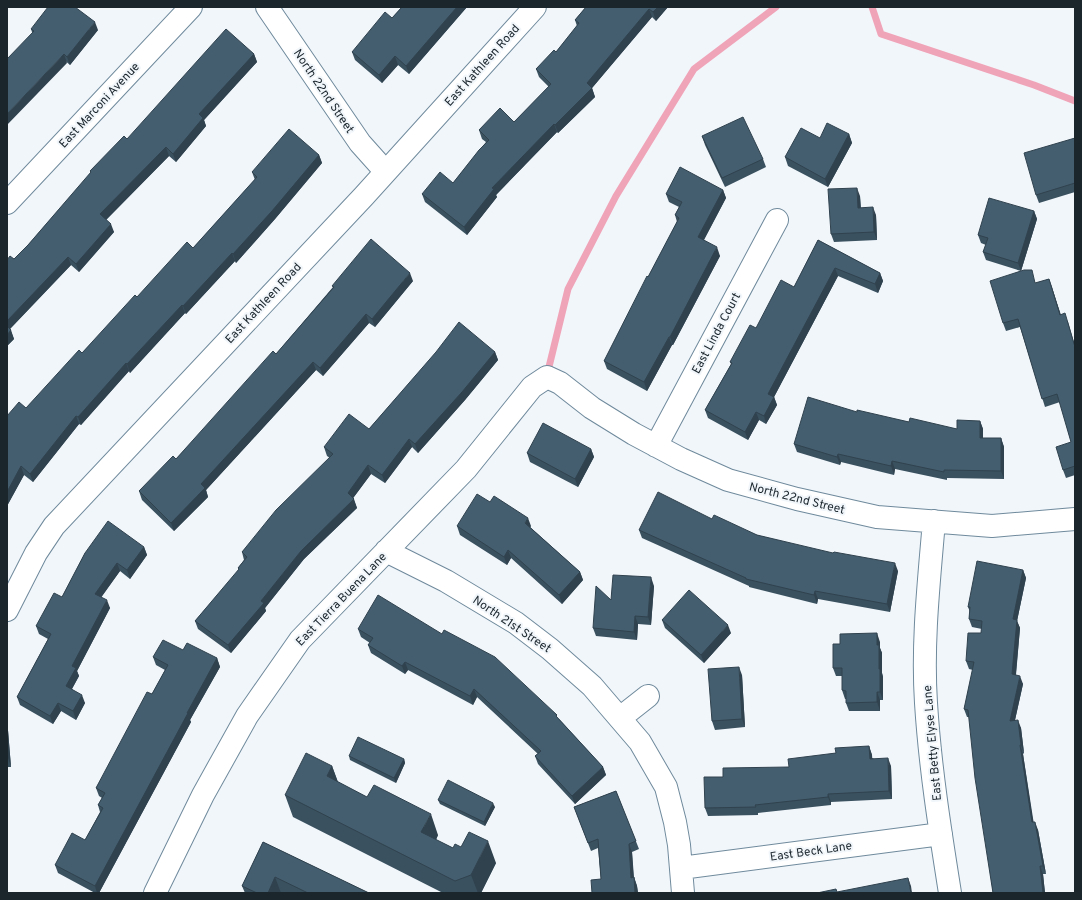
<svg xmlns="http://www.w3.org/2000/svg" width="1082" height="900" viewBox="0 0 1082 900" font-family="Overpass,sans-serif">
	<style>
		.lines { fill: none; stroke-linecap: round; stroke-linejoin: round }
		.stream { stroke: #f0a4b8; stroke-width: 7 }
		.minor-casing { stroke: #6f8a9c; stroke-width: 24 }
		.minor { stroke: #fff; stroke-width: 22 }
		.wall { fill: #3a515f }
		.shaded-wall { fill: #30424e }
		.building { fill: #445e6f; stroke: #30424e }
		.labels { text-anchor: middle; stroke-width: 4; stroke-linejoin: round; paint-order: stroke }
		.street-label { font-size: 12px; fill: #1a252c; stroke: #f1f6fb }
	</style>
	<rect width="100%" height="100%" fill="#f1f6fb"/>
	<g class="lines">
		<!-- stream -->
		<path class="stream" d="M872,7L881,34L1034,85L1075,101
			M547,375L568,289L616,196L694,69L776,7"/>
		<defs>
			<path id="minor" d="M267,7L360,143L385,171
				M7,203L191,7
				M656,446L777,220
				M934,521C929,581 922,643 926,703C930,767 940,830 950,893
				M386,551L446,581L516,623L550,649L592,686L640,742L666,787L675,822L679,845L683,893
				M7,610L36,553L54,526L364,196L535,7
				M620,718L648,696
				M681,868L941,834
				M155,893L203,795L247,716L300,640L466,469L532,387L547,377L560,383L592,408L634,434L681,459L728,480L797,499L877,517L992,526L1075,519"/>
		</defs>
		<!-- minor casing -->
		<use href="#minor" class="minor-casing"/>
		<!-- minor -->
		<use href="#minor" class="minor"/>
	</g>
	<!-- wall -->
	<path class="wall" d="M402,7H467L409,74L398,65L382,83L355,60L352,52L392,18Z
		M586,7H668L656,21L652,17L592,88L595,97L558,133L557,132L496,195L497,197L467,235L425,202L422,194L453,183L486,142L482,139L479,130L514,122L549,87L539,77L536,69L556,52L577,26L575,20Z
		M31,29L98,30L70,65L32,32Z
		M254,54L257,62L204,120L206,126L176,162L169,156L106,220L114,232L79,272L71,265L10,329L14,339L7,346V260L14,259L28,245L91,173L90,171L127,139Z
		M849,134L852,143L828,187L788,166L785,157L820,138Z
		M702,136L763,159L766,167L725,187L705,145Z
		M1075,138V192L1039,203L1036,195Z
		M319,155L322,163L275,219L236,263L235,261L186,314L185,313L130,373L129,371L81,425L79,424L33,482L24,475L7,506V416L26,408L82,353L137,297L193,248L255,180L252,172Z
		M723,190L726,198L704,240L720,256L673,345H672L647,391L607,369L604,361L677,222L675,215L679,207L669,202L666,194Z
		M860,196L861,208L876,215L877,240L834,242L831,234Z
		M1034,211L1037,219L1021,271L986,260L983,252L986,245L981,243L978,235Z
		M818,240L880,273L883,281L878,293L838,276L774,397L777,405L766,424L759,420L748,440L708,418L705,410L731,364L730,362L756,328L794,287Z
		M1049,279L1061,315L1068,322L1075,346V475L1066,478L1063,470L1071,442L1060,402L1045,407L1020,327L1006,331L1003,323L1036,283Z
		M413,281L375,327L369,323L323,376L316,370L206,490L208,497L174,531L142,500L139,491L176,459L276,354L333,287L332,286Z
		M436,352H495L498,360L465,400L418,453L412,447L385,483L371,474L353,498L357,508L304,559L265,608L266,611L231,653L198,629L195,621L239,570L238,568L244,560L242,552L330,458L327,456L324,447L369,429L436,353Z
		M857,412L909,422L957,429L980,421L983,429V438H1001L1004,447V479L947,478V480L895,469L894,475L841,462L840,465L797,452L794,444Z
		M591,449L594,457L578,487L530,462L527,453Z
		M712,519L757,535L898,571L890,612L818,599L817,604L749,587V586L642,538L639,530Z
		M457,526H531L530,527L580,572L583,580L562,604L511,558L507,565L460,535Z
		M144,547L147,555L130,579L120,571L101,597L110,608L77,671L79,676L72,689L85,703L76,720L61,711L53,724L20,705L17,697L48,639L39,634L36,626L62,597L85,553Z
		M1023,570L1026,578L1017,621L1020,628L1016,675L1023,684L1015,720L1021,728L1024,753L1023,754L1033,822L1038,830L1046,874H1043L1045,893H993L969,717H967L964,709L973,670L969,669L966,661L981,633L982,629L972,627L969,619L970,612L968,607Z
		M654,586L651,625L638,624L637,640L596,636L593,628L611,600Z
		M662,620L731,633L704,663L665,628Z
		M358,629L559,719L603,767L606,775L575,804L538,764L535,756L538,754L477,697L473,705L408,670L405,674L371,653L368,645L370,643L361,637Z
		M880,642V648L882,653V673L883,677V700H880V711H849L846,703V699H845L842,690V676H836L833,668L840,644Z
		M183,650L217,658L220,667L190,720L191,722L99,893H95L58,873L55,865L85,840L100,812L98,805L102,798L99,796L96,788L152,694L165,670L156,665L153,657Z
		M742,675L745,727L715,730L712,721Z
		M7,718L11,767H7Z
		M869,746L872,755V758L891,766L892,799L831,802V805L758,813V815L708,816L705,808L723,777L789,767L836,753Z
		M349,756L404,759L405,763L396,783L350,760Z
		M332,766L338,782L438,835L436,840L453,848L496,863L481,893H443L293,817L285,795Z
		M616,791L639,849L632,852L634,877L637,886L638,893H592L601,879L598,848L591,851L574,807Z
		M438,800L495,807L485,826L440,804Z
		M263,842L369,893H245L242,886Z"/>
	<!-- shaded-wall -->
	<path class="shaded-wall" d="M457,7H467L409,74L406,66Z
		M658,7H668L656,21L653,12Z
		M649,9L652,17L592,88L595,97L558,133L555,125L587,83Z
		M95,22L98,30L70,65L67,57Z
		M64,54L67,63L7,125V114Z
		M254,54L257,62L204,120L206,126L176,162L173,154L199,114Z
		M395,56L398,65L382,83L379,75Z
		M554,124L557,132L496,195L497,197L467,235L464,227L492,188Z
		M849,134L852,143L828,187L825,179Z
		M166,147L169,156L103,223L100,214Z
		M319,155L322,163L275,219L236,263L233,254Z
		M857,188L860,196L861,216L858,208Z
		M723,190L726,198L701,245L698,237Z
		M873,207L876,215L877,240L874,232Z
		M1034,211L1037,219L1021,271L1018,263Z
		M111,224L114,232L79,272L76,264Z
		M717,247L720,256L673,345L670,337Z
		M232,253L235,261L186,314L183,306Z
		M68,257L71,265L7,332V321Z
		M835,268L838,276L774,397L777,405L766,424L764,416L768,394Z
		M410,273L413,281L375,327L372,319Z
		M880,273L883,281L878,293L875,284Z
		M1049,279L1052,287L1063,323L1060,315Z
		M182,305L185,313L130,373L127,364Z
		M366,314L369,323L323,376L320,368Z
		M11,330L14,339L7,346V335Z
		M669,337L672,345L647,391L644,382Z
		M495,352L498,360L465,400L418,453L415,444Z
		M313,362L316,370L206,490L208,497L174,531L171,523L201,484Z
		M126,363L129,371L81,425L78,417Z
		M756,412L759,420L748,440L745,432Z
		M76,416L79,424L33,482L30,474Z
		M980,421L983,429V446L980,438Z
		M1001,438L1004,447V479L1001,471Z
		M409,439L412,447L385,483L382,475Z
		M591,449L594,457L578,487L575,479Z
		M838,454L841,462L840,465L837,457Z
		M892,461L895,469L894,475L891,466Z
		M368,465L371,474L351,501L348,493Z
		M21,466L24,475L7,506V492Z
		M354,499L357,508L304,559L265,608L266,611L231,653L228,645L261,601L301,551Z
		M528,518L531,526L528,531L525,523Z
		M144,547L147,555L130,579L127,570Z
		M508,550L511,558L507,565L504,557Z
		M117,563L120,571L98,602L95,594Z
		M895,563L898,571L890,612L887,604Z
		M1023,570L1026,578L1017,621L1020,628L1015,683L1012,674L1013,619Z
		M580,572L583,580L562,604L559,595Z
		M651,577L654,586L651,625L648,617Z
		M815,591L818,599L817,604L814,595Z
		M107,600L110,608L77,671L79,676L69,694L66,686L72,666Z
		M635,616L638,624L637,640L634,632Z
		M728,625L731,633L704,663L701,655Z
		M877,633L880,642V648L882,653V673L883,677V700L880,692L877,645Z
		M217,658L220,667L190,720L191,722L99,893H97L95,886L187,713Z
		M405,662L408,670L405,674L402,666Z
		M739,667L742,675L745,727L742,719Z
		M1020,676L1023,684L1013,729L1010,721Z
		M474,689L477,697L473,705L470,696Z
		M877,692L880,700V711L877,702Z
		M82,695L85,703L76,720L73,711Z
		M58,703L61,711L53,724L50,716Z
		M7,718L11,767L8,758L7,742Z
		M1018,720L1021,728L1024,753L1021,745Z
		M1020,745L1023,754L1035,831L1032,822Z
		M869,746L872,755L873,767L870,759Z
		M888,758L891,766L892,799L889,791Z
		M404,759L405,763L396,783L394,778Z
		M332,766L340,788L327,776Z
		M603,767L606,775L575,804L572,796Z
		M828,794L831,802V805L828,797Z
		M493,803L495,807L485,826L484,822Z
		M431,814L438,835L429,854L421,832Z
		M1035,822L1038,830L1046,874L1043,866Z
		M488,841L496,863L481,893H478L471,875Z
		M629,844L632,852L634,886L631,878Z
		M1040,866L1043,874L1045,893H1043Z
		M275,877L281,893H268Z
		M634,877L637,886L638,893H635Z
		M908,878L911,886L912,893H911Z"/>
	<!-- building -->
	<path class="building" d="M48,7H75L95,22L67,57L64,54L7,114V59L34,31L31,29Z
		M402,7H457L406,66L395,56L379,75L352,52L385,12L392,18Z
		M586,7H658L653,12L649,9L587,83L592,88L555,125L554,124L492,188L494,189L464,227L422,194L440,172L453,183L479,150L489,140L479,130L500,108L514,122L551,84L536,69L554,50L556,52L579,23L575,20Z
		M226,29L254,54L199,114L203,118L173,154L166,147L100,214L111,224L76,264L68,257L7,321V260L10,256L14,259L28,245L91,172L90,171L124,136L127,139Z
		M743,117L763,159L722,178L702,136Z
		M827,123L849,134L825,179L785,157L801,128L820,138Z
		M289,129L319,155L272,211L233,254L232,253L183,306L182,305L127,364L126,363L78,417L76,416L30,474L21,466L7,492V416L19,402L26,408L79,350L82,353L135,295L137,297L187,242L193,248L257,177L252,172Z
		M1075,138V183L1036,195L1024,153Z
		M680,167L723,190L698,237L717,247L670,337H669L644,382L604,361L647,276L648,277L679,218L675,215L682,202L666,194Z
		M857,188L858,208L873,207L874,232L831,234L828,189Z
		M989,198L1034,211L1018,263L983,252L988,238L978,235Z
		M371,239L410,273L372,319L366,314L320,368L313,362L201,484L205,488L171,523L139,491L173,456L176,459L273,351L276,354L334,287L332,286Z
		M818,240L880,273L875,284L835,268L768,394L774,397L764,416L756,412L745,432L705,410L732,363L730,362L750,325L756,328L781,280L794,287Z
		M1024,270H1032L1035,283L1049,279L1060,315L1065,313L1075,347V466L1063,470L1056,447L1071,442L1057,394L1042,399L1018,319L1003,323L990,281Z
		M459,322L495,352L462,392L415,444L409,439L382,475L368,465L348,493L354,499L301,551L261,601L264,603L228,645L195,621L239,569L238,568L247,557L242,552L276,510L333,454L324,447L349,414L369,429L436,352Z
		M7,326L11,330L7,335Z
		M808,397L857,412V410L909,422L910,418L957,429V420L980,421V438H1001V471L944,470V472L892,461L891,466L838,454L837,457L794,444Z
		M543,423L591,449L575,479L527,453Z
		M658,492L712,519L714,515L757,535L833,553L834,552L895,563L887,604L815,591L814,595L746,579V578L639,530Z
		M477,494L490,502L494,496L528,518L525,523L580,572L559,595L508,550L504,557L457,526Z
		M108,521L144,547L127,570L117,563L95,594L107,600L72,666L76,668L66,686L82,695L73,711L58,703L50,716L17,697L51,634L36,626L54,593L62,597L85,553Z
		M977,561L1023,570L1013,619L1017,620L1012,674L1020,676L1010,721L1018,720L1021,745H1020L1032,822H1035L1043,866H1040L1043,893H993L975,778L968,710L964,709L974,662L966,661L968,633H981L982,621L969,619L970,607H968Z
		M613,575L651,577L648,617L635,616L634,632L593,628L596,586L611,600Z
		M689,590L728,625L701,655L662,620Z
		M378,595L442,634L444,630L495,657L557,715L556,716L603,767L572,796L535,756L541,751L474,689L470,696L405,662L402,666L368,645L373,638L358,629Z
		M877,633V645H879V669H880V692H877V702L846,703V691L842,690V668H833V644H840V634Z
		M163,640L183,650L187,643L217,658L187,713H188L95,886L55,865L72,833L85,840L103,808L98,805L105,793L96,788L147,692L152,694L168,665L153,657Z
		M739,667L742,719L712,721L708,669Z
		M358,737L404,759L394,778L349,756Z
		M7,742L8,758H7Z
		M869,746L870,759L888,758L889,791L828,794V797L755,805L756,807L705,808L704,777H723V768L789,767L788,759L836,753L835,748Z
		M306,753L332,766L327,776L367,797L374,785L431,814L421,832L453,848L455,844L461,847L469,832L488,841L471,875L455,881L285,795Z
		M448,780L493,803L484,822L438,800Z
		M616,791L636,841L629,844L631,878L634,877L635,893H592L591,880L601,879L598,839L588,843L574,807Z
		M263,842L369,893H308L275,877L268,893H257L242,886Z
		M908,878L911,893H817L836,889L837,892Z"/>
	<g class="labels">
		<!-- street labels -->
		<g class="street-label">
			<text transform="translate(482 65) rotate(-48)" y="4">East Kathleen Road</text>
			<text transform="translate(324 91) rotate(56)" y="4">North 22nd Street</text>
			<text transform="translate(99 105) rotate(-47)" y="4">East Marconi Avenue</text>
			<text transform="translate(263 303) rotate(-47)" y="4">East Kathleen Road</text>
			<text transform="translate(716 333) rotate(-62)" y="4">East Linda Court</text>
			<text transform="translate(797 498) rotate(14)" y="4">North 22nd Street</text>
			<text transform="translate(341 599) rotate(-46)" y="4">East Tierra Buena Lane</text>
			<text transform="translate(512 624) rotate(34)" y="4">North 21st Street</text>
			<text transform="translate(932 743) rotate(-95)" y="4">East Betty Elyse Lane</text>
			<text transform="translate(811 851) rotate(-8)" y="4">East Beck Lane</text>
		</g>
	</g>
	<!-- border -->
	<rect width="1082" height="900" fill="none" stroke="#1a252c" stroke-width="16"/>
</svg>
